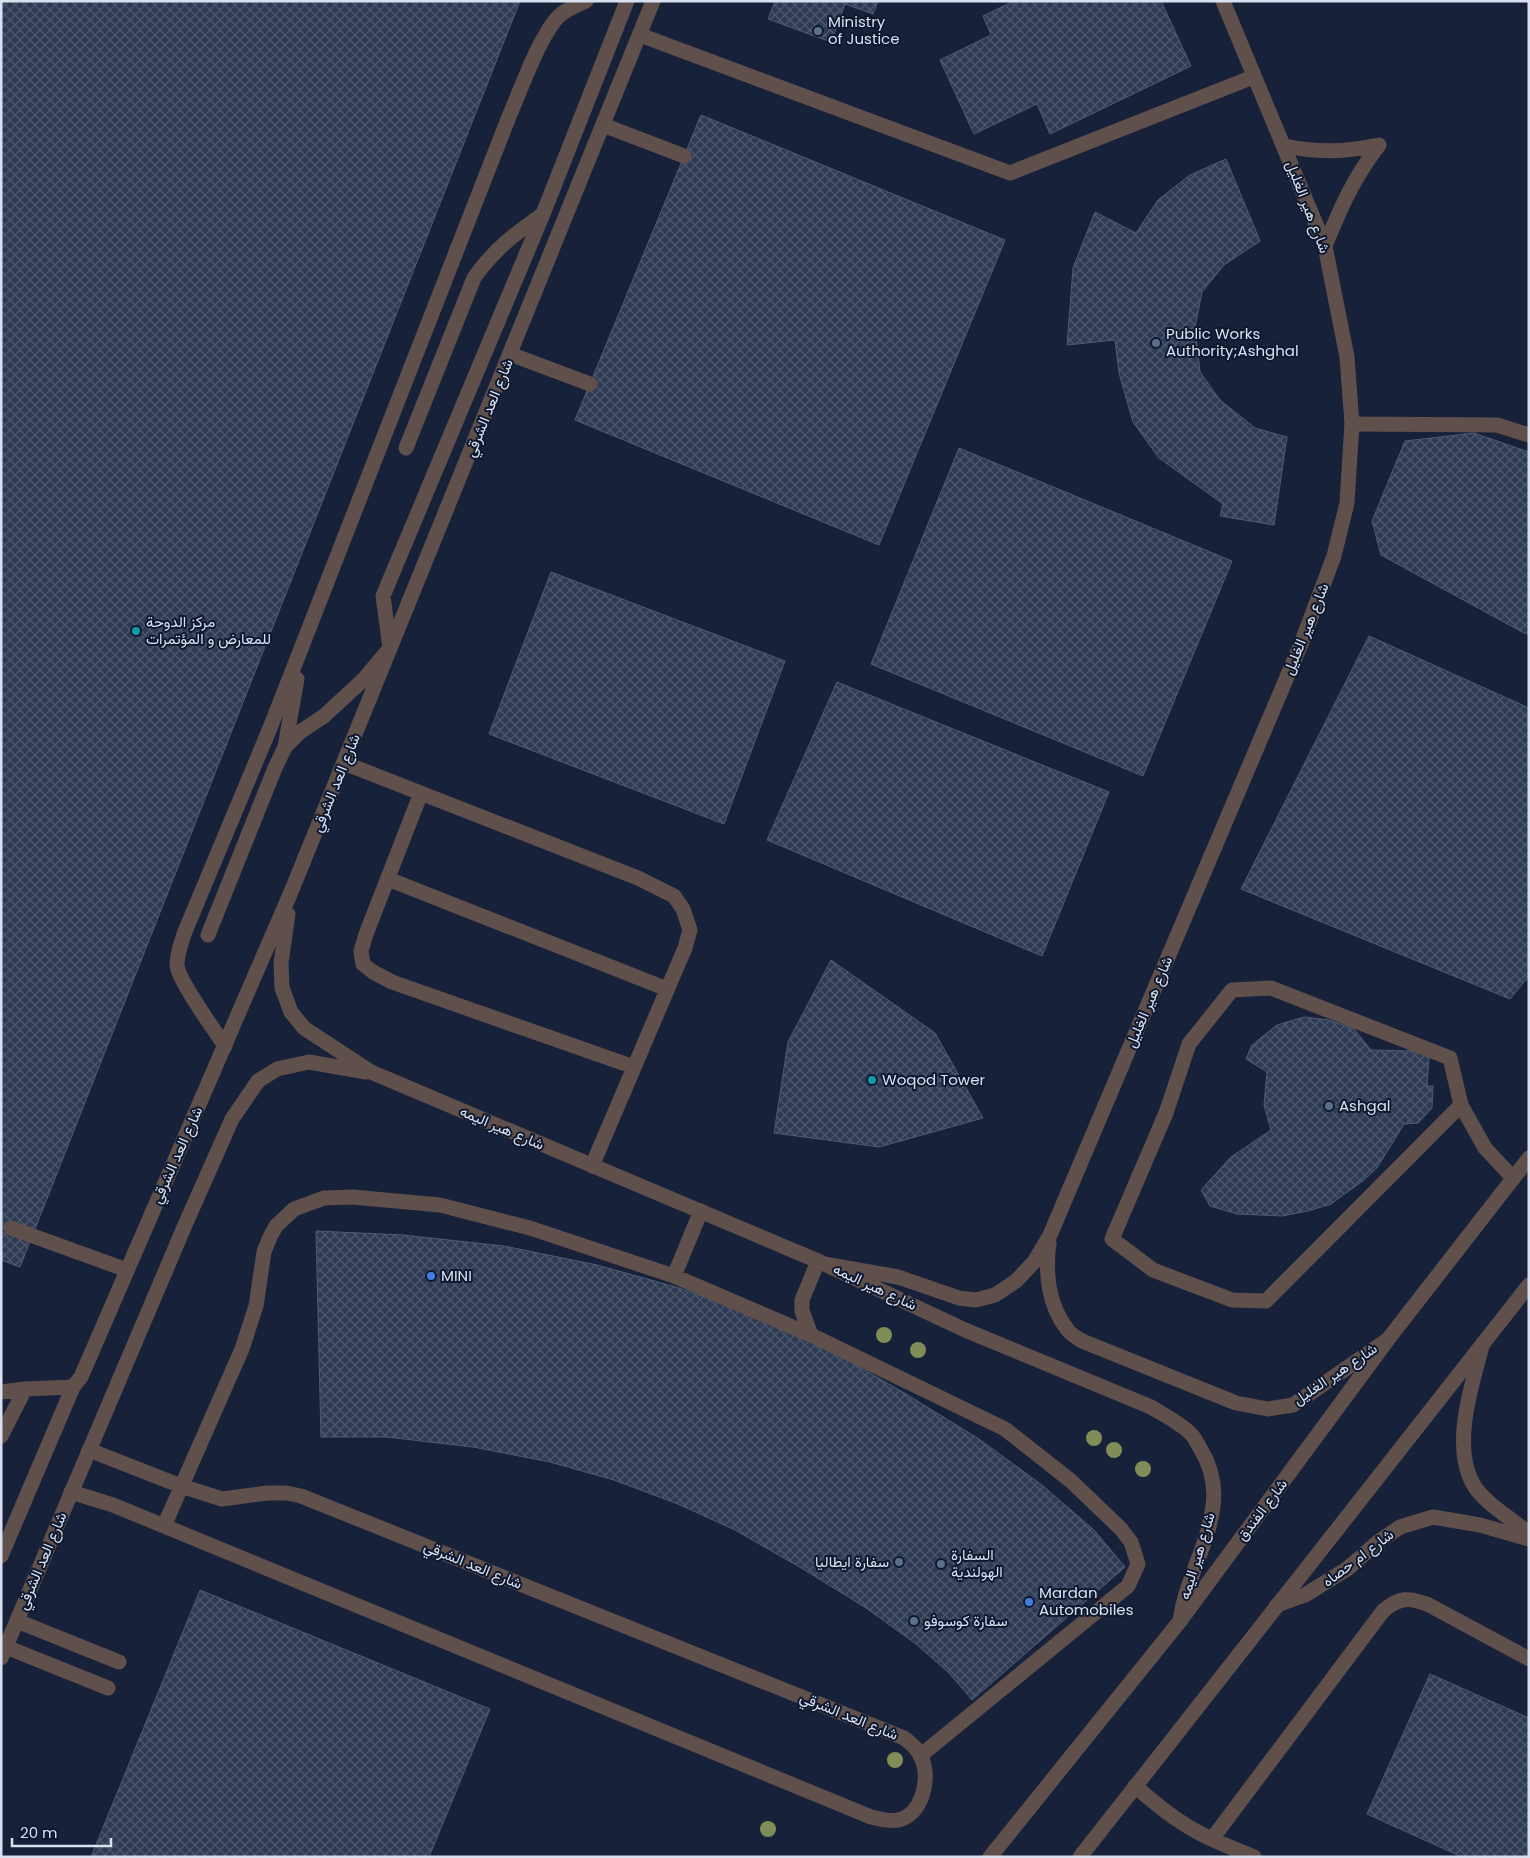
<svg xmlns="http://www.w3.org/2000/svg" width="1530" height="1858" viewBox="0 0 1530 1858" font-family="Poppins,Vazirmatn,sans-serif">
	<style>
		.building { fill: url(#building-cross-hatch); stroke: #4e5b76 }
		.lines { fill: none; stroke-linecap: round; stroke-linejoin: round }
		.service { stroke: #5f504c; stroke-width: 15 }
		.minor { stroke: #5f504c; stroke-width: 15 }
		.tertiary { stroke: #5f504c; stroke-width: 15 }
		.tree { fill: #808d56 }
		.service-dot { fill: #5c6f8a; stroke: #0e182f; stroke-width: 2 }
		.culture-dot { fill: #0f9aa8; stroke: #0e182f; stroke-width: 2 }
		.shop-dot { fill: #3f7fe0; stroke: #0e182f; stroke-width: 2 }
		.labels { text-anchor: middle; stroke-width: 4; stroke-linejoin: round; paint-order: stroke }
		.poi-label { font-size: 15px; fill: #d9e1f1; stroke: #0e182f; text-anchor: start }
		.street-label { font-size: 15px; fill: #d9e1f1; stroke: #0e182f }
	</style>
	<defs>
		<pattern id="building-cross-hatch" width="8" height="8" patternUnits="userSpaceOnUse" patternTransform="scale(1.25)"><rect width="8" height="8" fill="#2f3b55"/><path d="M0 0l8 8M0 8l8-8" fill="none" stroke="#4d576e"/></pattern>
	</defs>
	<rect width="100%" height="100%" fill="#172139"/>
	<!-- building -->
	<path class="building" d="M1,1H520L20,1267L1,1260Z
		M775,1H878L873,14L845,4L831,42L768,19Z
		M1014,1H1161L1191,66L1050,134L1037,104L974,134L940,60L991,35L983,16Z
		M701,115L1005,240L879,545L575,420Z
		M1226,159L1260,241L1224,265L1202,292L1195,327L1200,372L1220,400L1255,428L1287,437L1274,525L1220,516L1223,504L1159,458L1133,422L1119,373L1115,340L1067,345L1073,268L1095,212L1136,233L1158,200L1190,175Z
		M1474,433L1529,452V634L1524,633L1381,555L1372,521L1405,441Z
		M959,448L1232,561L1143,776L871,664Z
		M551,572L785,661L724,824L489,734Z
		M1369,636L1529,708V976L1510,999L1241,889Z
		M837,682L1109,792L1042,956L767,840Z
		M831,960L935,1033L983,1118L879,1147L774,1133L788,1042Z
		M1304,1017L1329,1020L1354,1029L1371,1050L1413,1051L1429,1057L1427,1086H1433L1432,1108L1418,1123L1404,1124L1377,1168L1364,1180L1331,1204L1308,1211L1282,1216L1237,1214L1210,1206L1201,1190L1231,1157L1271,1130L1264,1105L1267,1072L1246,1059L1252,1045L1277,1025Z
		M316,1231L403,1235L504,1246L597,1265L676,1287L756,1316L828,1349L906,1394L979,1439L1042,1485L1094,1530L1125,1567L972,1700L949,1673L916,1644L866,1608L803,1569L735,1530L678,1504L614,1480L550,1462L473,1447L387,1437H321Z
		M200,1590L490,1709L429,1857H91Z
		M1430,1674L1529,1718V1857H1462L1367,1814Z"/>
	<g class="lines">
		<!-- service -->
		<path class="service" d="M640,35L1010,173L1253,77
			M603,125L684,156
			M1284,146C1320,153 1344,152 1379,145
			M1325,246C1341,207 1353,179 1379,145
			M510,354L590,384
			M1352,424L1497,425L1529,435
			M406,448L474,278C494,249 515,234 543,214
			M285,747L297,679
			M344,763L638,878L674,896L683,909L690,930L685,948L592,1166
			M421,793L366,934L361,951L363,964L373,972L392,982L634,1067
			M388,879L667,989
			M208,935L275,768L285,747L300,732L324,716L363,680L390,648L383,596L543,214L627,1
			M225,1046C215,1031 178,980 177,965C177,954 181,944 184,934L270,728L510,114C521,89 540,35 559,16C567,9 576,5 586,1
			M1461,1105L1266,1301L1232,1300L1153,1270L1112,1239L1166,1113L1189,1044L1232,990L1271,988L1450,1058L1461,1105L1485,1148L1513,1178
			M11,1228L127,1270
			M674,1276L811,1335L1005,1429L1071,1481L1121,1529L1131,1542L1138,1564L1128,1586L920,1756
			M811,1335L802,1311V1300L818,1261
			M1,1392L25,1389L73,1387
			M1,1436L25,1389
			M71,1492L113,1505L871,1817C880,1819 889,1822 898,1820C921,1816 930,1781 923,1762C920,1751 913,1745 904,1738L301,1496L286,1493H267L222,1499L181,1486L89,1450
			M164,1526L242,1349L256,1306L264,1252L270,1237L276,1226L294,1209L324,1198L352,1197L440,1205L530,1228L674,1276L701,1211
			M17,1621L119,1662
			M6,1647L108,1688
			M1135,1786C1151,1800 1166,1813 1184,1824C1205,1838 1230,1847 1254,1857
			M1212,1839L1383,1611C1399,1597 1409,1597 1429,1605L1529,1659"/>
		<!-- minor -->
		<path class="minor" d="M288,914L281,963L282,988L291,1012L304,1028L371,1072L818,1261L965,1330L1151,1407C1164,1415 1178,1422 1189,1432C1194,1436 1197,1443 1200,1448C1219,1479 1216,1507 1205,1540C1196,1567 1184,1592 1180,1621
			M1049,1243C1045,1272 1048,1305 1067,1329C1070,1334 1077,1338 1082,1341L1236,1403L1268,1409L1293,1405L1386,1341
			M824,1264L898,1277L959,1298L976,1300L995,1295L1016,1281L1034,1262L1050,1235L1301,644L1334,556L1347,503L1352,424L1347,357L1325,246L1223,1
			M1482,1346C1472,1385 1452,1443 1472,1482C1481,1501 1512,1519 1529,1533
			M1,1556L73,1387L81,1377L291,892L653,1
			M1277,1605L1305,1595L1347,1569L1378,1542L1400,1527L1433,1517L1480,1525L1529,1539
			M1,1658L185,1225L232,1119L258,1081L277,1069L309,1062L366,1072"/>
		<!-- tertiary -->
		<path class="tertiary" d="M990,1857L1180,1621L1389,1338L1529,1158
			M1080,1857L1529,1285"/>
	</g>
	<!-- trees -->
	<g class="tree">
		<circle cx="884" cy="1335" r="8"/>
		<circle cx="918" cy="1350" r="8"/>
		<circle cx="1094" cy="1438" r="8"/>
		<circle cx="1114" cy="1450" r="8"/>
		<circle cx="1143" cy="1469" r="8"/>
		<circle cx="895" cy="1760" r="8"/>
		<circle cx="768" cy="1829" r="8"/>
	</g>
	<!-- markers -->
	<g class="service-dot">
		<circle cx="818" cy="31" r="5"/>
		<circle cx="1156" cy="343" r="5"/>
		<circle cx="1329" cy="1106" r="5"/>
		<circle cx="899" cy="1562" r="5"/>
		<circle cx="941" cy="1564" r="5"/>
		<circle cx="914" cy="1621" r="5"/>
	</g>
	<g class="culture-dot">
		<circle cx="136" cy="631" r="5"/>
		<circle cx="872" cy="1080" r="5"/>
	</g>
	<g class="shop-dot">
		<circle cx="431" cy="1276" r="5"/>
		<circle cx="1029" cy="1602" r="5"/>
	</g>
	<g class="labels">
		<!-- poi labels -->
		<g class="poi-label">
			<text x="828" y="27">Ministry<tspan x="828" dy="17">of Justice</tspan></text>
			<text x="1166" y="339">Public Works<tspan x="1166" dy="17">Authority;Ashghal</tspan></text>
			<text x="146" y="627">مركز الدوحة<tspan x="146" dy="17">للمعارض و المؤتمرات</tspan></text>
			<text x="882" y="1085">Woqod Tower</text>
			<text x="1339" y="1111">Ashgal</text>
			<text x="441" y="1281">MINI</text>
			<text x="951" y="1560">السفارة<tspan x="951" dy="17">الهولندية</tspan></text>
			<text x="889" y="1567" text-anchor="end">سفارة ايطاليا</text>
			<text x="1039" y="1598">Mardan<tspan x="1039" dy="17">Automobiles</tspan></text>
			<text x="924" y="1626">سفارة كوسوفو</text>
		</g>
		<!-- street labels -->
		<g class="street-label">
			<text transform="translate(1308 207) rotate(69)" y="5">شارع هير الغليل</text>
			<text transform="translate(489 408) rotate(-68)" y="5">شارع العد الشرقي</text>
			<text transform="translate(1306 629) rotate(-68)" y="5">شارع هير الغليل</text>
			<text transform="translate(336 783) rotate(-68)" y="5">شارع العد الشرقي</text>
			<text transform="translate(1149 1002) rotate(-67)" y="5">شارع هير الغليل</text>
			<text transform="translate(502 1128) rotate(23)" y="5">شارع هير اليمه</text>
			<text transform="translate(177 1155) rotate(-66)" y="5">شارع العد الشرقي</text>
			<text transform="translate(875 1287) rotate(25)" y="5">شارع هير اليمه</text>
			<text transform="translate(1335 1374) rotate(-34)" y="5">شارع هير الغليل</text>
			<text transform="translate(1262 1510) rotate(-53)" y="5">شارع الفندق</text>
			<text transform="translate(1197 1556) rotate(-73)" y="5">شارع هير اليمه</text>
			<text transform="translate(1358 1558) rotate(-37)" y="5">شارع ام حصاه</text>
			<text transform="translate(42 1561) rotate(-67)" y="5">شارع العد الشرقي</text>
			<text transform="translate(473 1565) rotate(22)" y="5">شارع العد الشرقي</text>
			<text transform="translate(849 1716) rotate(22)" y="5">شارع العد الشرقي</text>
		</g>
	</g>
	<!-- border -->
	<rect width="1530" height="1858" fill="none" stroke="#d9e1f1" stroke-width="5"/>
	<!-- scale -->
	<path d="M12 1838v8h99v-8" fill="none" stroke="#d9e1f1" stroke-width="2.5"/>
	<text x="20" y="1838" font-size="15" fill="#d9e1f1" stroke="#0e182f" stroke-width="4" paint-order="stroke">20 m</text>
</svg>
